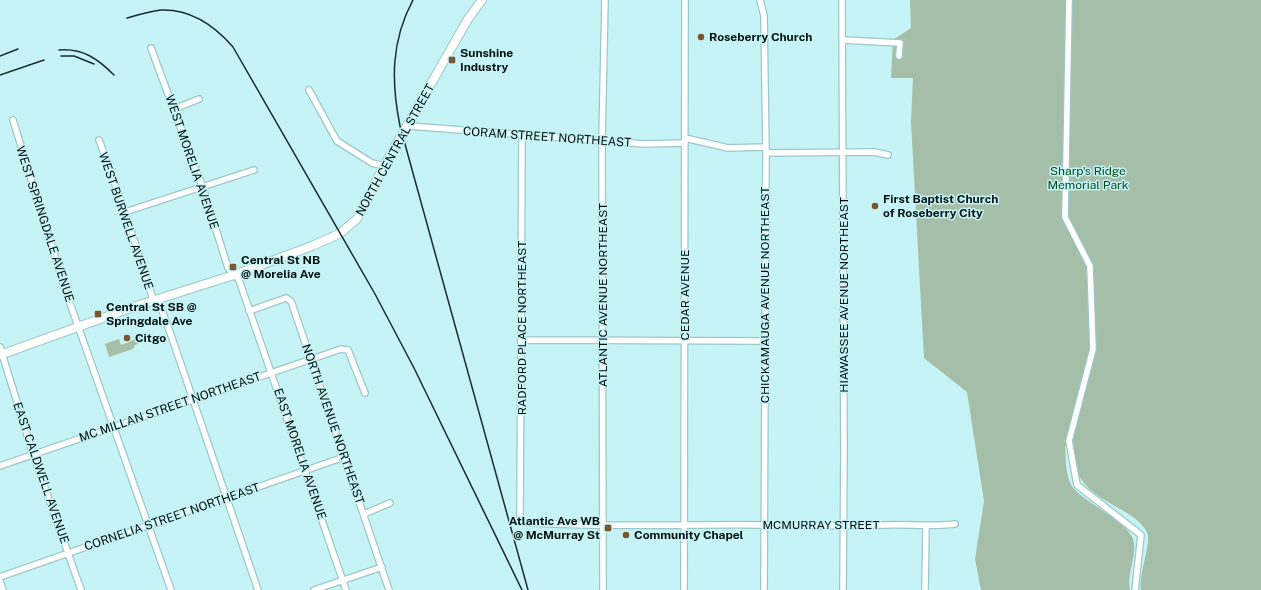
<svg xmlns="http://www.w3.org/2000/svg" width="1261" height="590" viewBox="0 0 1261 590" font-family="'Public Sans',sans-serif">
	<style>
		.green { fill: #a4bea7 }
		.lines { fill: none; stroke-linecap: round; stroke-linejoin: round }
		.street-casing { stroke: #9cc8ca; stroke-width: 8 }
		.secondary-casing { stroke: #9cc8ca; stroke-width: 10 }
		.street { stroke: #fff; stroke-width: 5.5 }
		.secondary { stroke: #fff; stroke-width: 8 }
		.rail { stroke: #1b2d2f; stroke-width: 1.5 }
		.poi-dot { fill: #78572e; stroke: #c6f3f5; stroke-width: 1.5 }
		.labels { text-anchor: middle; stroke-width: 3; stroke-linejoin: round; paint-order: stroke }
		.poi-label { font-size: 12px; font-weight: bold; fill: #021011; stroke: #c6f3f5; text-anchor: start }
		.street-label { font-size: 12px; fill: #021011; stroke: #c6f3f5 }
		.park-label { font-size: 12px; fill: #054b1c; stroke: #c6f3f5 }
	</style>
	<rect width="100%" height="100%" fill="#c6f3f5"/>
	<!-- green -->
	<path class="green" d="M910,0H1261V590H1141C1138,574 1152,543 1147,532C1136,511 1099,503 1084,483C1075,473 1076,457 1073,445L1065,446C1066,459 1065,480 1075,490C1087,503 1128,523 1133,539C1138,555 1126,574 1130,590H981L975,559L984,501L967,392L924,358L911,122L913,78H891L893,40L911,28Z
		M150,333L154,342L151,338L135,345L133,349L109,357L105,344L119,339L121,345Z"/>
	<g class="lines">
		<defs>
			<path id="street" d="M760,0L764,16L766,153L764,590
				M842,0L844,450L843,590
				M1069,0L1065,217L1090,266L1093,349L1069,441L1077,485L1141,535L1135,590
				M843,40L900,43L899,56
				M151,48L203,188L228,268L239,280L346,590
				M309,90L337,141L372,163L384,166
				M174,109L199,99
				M13,120L65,289L171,590
				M409,126L644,144L685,143
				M522,134L520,522C602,528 684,524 766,525C806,526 845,526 885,525C908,524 931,527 955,524
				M685,138L728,148L766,147
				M99,140L125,212L152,296L160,305L172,338L258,590
				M766,153L874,152L888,155
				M125,212L254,170
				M249,311L286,298L291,301L389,590
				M522,340L765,341
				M0,347L33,454L81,590
				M0,466L341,349L348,350L365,393
				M364,514L390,503
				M0,577L344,457
				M0,581L3,590
				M314,590L382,567
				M603,590L602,140L605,0
				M684,590L685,0
				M925,590L926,526"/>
			<path id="secondary" d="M0,355L136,306L234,275L312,246L339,234L357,219L384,166L468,19L482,0"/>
		</defs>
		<!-- street casing -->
		<use href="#street" class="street-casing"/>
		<!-- secondary casing -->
		<use href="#secondary" class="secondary-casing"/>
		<!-- street -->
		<use href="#street" class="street"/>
		<!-- secondary -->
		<use href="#secondary" class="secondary"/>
		<!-- rail -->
		<path class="rail" d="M413,0C391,41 391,81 400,126L528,590
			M127,18C138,15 150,11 161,10C191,9 214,25 233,47L375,294L414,368L522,590
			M59,50C83,48 98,59 114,75
			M0,56L18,49
			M61,56H74L94,64
			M0,75L44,60"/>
	</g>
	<!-- markers -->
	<g class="poi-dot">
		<circle cx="701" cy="37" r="4"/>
		<rect x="448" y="56" width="8" height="8" rx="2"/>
		<circle cx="875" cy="206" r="4"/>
		<rect x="229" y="263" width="8" height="8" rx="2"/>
		<rect x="94" y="310" width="8" height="8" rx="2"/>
		<circle cx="127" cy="338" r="4"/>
		<rect x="604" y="524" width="8" height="8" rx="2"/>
		<circle cx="626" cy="535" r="4"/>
	</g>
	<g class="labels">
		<!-- poi labels -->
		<g class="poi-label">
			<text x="709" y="41">Roseberry Church</text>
			<text x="460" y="57">Sunshine<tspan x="460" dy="14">Industry</tspan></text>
			<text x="883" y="203">First Baptist Church<tspan x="883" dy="14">of Roseberry City</tspan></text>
			<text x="241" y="264">Central St NB<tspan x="241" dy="14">@ Morelia Ave</tspan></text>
			<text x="106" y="311">Central St SB @<tspan x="106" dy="14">Springdale Ave</tspan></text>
			<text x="135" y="342">Citgo</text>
			<text x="600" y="525" text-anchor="end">Atlantic Ave WB<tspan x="600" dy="14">@ McMurray St</tspan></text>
			<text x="634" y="539">Community Chapel</text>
		</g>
		<!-- street labels -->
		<g class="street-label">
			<text transform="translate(547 137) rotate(4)" y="4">CORAM STREET NORTHEAST</text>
			<text transform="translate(395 150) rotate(-61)" y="4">NORTH CENTRAL STREET</text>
			<text transform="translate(192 162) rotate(71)" y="4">WEST MORELIA AVENUE</text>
			<text transform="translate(126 221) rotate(71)" y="4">WEST BURWELL AVENUE</text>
			<text transform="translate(45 224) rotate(72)" y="4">WEST SPRINGDALE AVENUE</text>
			<text transform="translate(603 295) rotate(-90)" y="4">ATLANTIC AVENUE NORTHEAST</text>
			<text transform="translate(685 295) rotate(-90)" y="4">CEDAR AVENUE</text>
			<text transform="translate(765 295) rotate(-90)" y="4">CHICKAMAUGA AVENUE NORTHEAST</text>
			<text transform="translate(844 295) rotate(-90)" y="4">HIAWASSEE AVENUE NORTHEAST</text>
			<text transform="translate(522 328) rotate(-90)" y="4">RADFORD PLACE NORTHEAST</text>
			<text transform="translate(170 407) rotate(-19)" y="4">MC MILLAN STREET NORTHEAST</text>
			<text transform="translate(333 424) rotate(71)" y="4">NORTH AVENUE NORTHEAST</text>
			<text transform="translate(300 454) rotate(71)" y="4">EAST MORELIA AVENUE</text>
			<text transform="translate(41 473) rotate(71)" y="4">EAST CALDWELL AVENUE</text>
			<text transform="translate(172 517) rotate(-19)" y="4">CORNELIA STREET NORTHEAST</text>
			<text x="821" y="529">MCMURRAY STREET</text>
		</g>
		<!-- park labels -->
		<g class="park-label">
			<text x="1088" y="175">Sharp's Ridge<tspan x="1088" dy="14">Memorial Park</tspan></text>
		</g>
	</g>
</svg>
